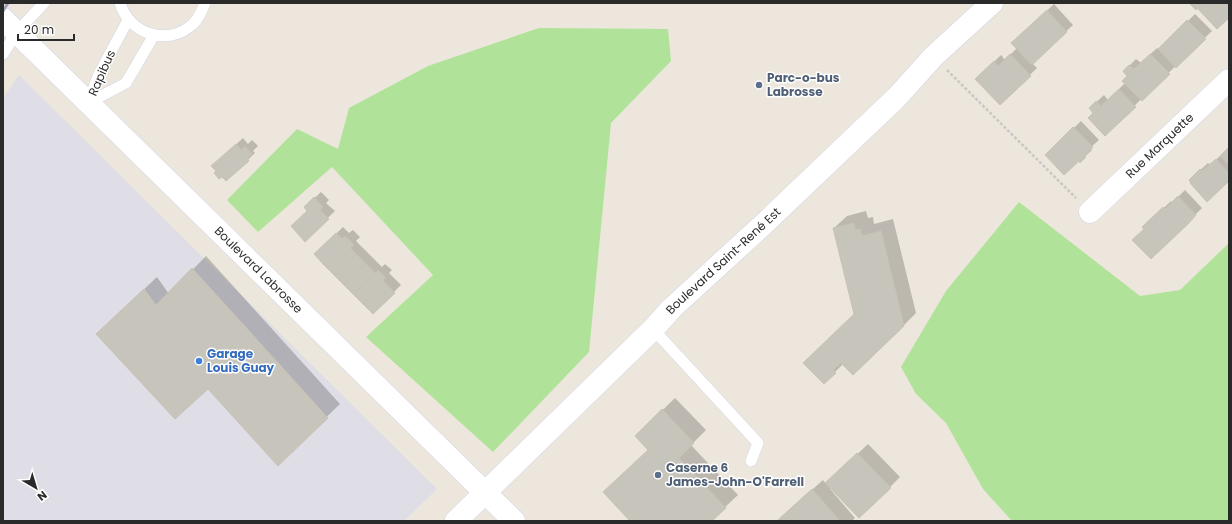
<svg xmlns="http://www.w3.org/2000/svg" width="1232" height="524" viewBox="0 0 1232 524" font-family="Poppins,sans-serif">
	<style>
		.industrial { fill: #dfdde5 }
		.green { fill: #b0e399 }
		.shadow { fill: #0003 }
		.building { fill: #c7c4bb; stroke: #c8c2b6 }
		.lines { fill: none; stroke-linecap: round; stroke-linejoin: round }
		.service-casing { stroke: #d2d5e3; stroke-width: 12 }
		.minor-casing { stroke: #d2d5e3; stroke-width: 23 }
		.tertiary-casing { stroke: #d2d5e3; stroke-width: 23 }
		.secondary-casing { stroke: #d2d5e3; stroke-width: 23 }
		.path { stroke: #c8c8c8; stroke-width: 2.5; stroke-dasharray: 3 2; stroke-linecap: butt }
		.service { stroke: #fff; stroke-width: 11 }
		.minor { stroke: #fff; stroke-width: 22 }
		.tertiary { stroke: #fff; stroke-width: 22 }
		.secondary { stroke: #fff; stroke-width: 22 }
		.rail { stroke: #9fa2b5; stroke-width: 3 }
		.service-dot { fill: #5c6f8a; stroke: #fff; stroke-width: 1.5 }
		.shop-dot { fill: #3f7fe0; stroke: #fff; stroke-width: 1.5 }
		.labels { text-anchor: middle; stroke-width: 3; stroke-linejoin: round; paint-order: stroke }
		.street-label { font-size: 12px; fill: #2a2a2a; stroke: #fff }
		.service-label { font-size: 12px; font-weight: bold; fill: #4e5e75; stroke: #fff; text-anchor: start }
		.shop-label { font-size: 12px; font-weight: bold; fill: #366cbe; stroke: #fff; text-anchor: start }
	</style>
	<rect width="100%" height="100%" fill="#ece6dc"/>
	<!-- industrial -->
	<path class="industrial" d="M19,75L437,489L404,521H3V98Z"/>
	<!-- green -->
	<path class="green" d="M539,28L668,29L671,61L611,123L589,352L493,452L366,337L433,275L332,167L258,232L227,200L297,129L338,149L349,108L428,66Z
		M1019,202L1140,296L1180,290L1229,243V521H1012L983,489L946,423L916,394L901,367L946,291Z"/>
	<!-- shadow -->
	<path class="shadow" d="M1054,4L1073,25L1032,63L1037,68L1000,104L976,79L1001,55L1005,60L1017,48L1019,37Z
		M1195,14L1212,31L1105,134L1095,113L1090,108L1104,95L1108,100L1125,83L1129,76L1124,71L1136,59L1141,63L1157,48L1159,50Z
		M1081,121L1099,140L1090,148L1092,150L1080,161L1079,160L1046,155Z
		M243,138L248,144L252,140L258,146L253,151L255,153L226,180L217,171L219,160Z
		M1229,148V180L1197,173L1208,163L1210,165Z
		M1185,190L1202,208L1194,216L1145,228L1144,227L1171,201L1172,203Z
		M321,192L329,200L326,203L335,211L305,240L308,211L305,207Z
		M866,211L868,218L873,217L874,224L893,219L916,313L903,326L843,364L824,383L855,314L834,228L847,216Z
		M343,227L349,233L353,230L360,237L356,241L382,267L385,264L392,270L389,273L401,285L373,313L315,254Z
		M206,256L340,404L278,464L208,388L110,321L157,277L169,294Z
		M675,398L706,430L691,445L738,495L710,521H631L649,449L636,436Z
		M868,444L900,477L890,487L832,488L830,489L855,518L852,521H780L779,520L789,510L823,480L826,484Z"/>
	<!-- building -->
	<path class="building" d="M1189,3H1229V18L1217,29L1197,8L1196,10Z
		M1047,10L1067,32L1032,65L1011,43Z
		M1187,20L1206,39L1176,68L1158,49Z
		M1010,54L1031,76L1000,105L975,79L994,61L998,66Z
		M1150,54L1170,74L1142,101L1122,81L1127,76L1123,71L1129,65L1134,69Z
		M1119,89L1136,107L1105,136L1088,118L1093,113L1089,108L1096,101L1101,106Z
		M1073,127L1093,147L1084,156L1086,157L1080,163L1079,161L1064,175L1045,155Z
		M236,144L241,150L245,146L252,154L247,158L249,161L226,181L222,177L219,179L214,173L216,171L211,166Z
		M1229,147V165L1220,156Z
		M1216,159L1229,173V181L1207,202L1190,183H1191L1189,180L1200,169L1202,171Z
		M1178,196L1196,215L1188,224L1151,259L1132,240L1144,229L1142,227L1163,207L1165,209Z
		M314,197L323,207L320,210L329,219L305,242L291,226L307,211L304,207Z
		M854,223L855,230L860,229L862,236L881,231L904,326L853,375L841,363L833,370L836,373L824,384L803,363L854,314L833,228Z
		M336,233L342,239L345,236L349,240L324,265L314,254Z
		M349,240L354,245L350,248L356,254L334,275L324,265Z
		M356,254L365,263L344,285L334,275Z
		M365,263L375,273L378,270L354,295L344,285Z
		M192,268L328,418L278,466L208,389L175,419L96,334L144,289L156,305Z
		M378,270L386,278L383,280L385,283L363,304L354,295Z
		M385,283L395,293L373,314L363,304Z
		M662,409L694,443L679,458L726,508L712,521H630L603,492L648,450L635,436Z
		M857,453L891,488L859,518L825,483Z
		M812,489L840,521H779L778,520Z"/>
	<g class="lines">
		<defs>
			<path id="service" d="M120,3C129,34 168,47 193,24C199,18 202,11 205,3
				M3,54L16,33L44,3
				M88,103L126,83L154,35
				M88,103L99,74L128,20
				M653,329L758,443L751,461"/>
			<g id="minor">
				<path id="s1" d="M1090,212L1229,80"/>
			</g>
			<g id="tertiary">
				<path id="s2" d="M456,521L653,329L672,308L767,221L897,97L934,56L992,3"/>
			</g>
			<g id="secondary">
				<path id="s3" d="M3,19L514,521"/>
			</g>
		</defs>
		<!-- service casing -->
		<use href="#service" class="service-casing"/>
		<!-- minor casing -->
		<use href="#minor" class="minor-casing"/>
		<!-- tertiary casing -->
		<use href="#tertiary" class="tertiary-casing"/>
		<!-- secondary casing -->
		<use href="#secondary" class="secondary-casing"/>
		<!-- path -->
		<path class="path" d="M947,70L1076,198"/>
		<!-- service -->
		<use href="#service" class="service"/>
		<!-- minor -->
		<use href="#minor" class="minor"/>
		<!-- tertiary -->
		<use href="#tertiary" class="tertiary"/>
		<!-- secondary -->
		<use href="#secondary" class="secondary"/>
		<!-- rail -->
		<path class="rail" d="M3,11L8,3"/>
	</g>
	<!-- markers -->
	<g class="service-dot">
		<circle cx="759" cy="85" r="4"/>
		<circle cx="658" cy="475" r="4"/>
	</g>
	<circle class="shop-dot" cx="199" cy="361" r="4"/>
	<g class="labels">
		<!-- street labels -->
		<g class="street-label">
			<text transform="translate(102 73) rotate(-66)" y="4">Rapibus</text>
			<text dy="4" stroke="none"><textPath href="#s1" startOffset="96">Rue Marquette</textPath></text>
			<text dy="4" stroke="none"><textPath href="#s2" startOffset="373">Boulevard Saint-René Est</textPath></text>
			<text dy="4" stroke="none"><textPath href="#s3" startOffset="358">Boulevard Labrosse</textPath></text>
		</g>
		<!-- service labels -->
		<g class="service-label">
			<text x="767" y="82">Parc-o-bus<tspan x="767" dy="14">Labrosse</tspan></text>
			<text x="666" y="472">Caserne 6<tspan x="666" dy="14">James-John-O'Farrell</tspan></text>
		</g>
		<!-- shop labels -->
		<g class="shop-label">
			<text x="207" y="358">Garage<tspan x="207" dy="14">Louis Guay</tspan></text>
		</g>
	</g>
	<!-- border -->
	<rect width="1232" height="524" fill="none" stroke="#2a2a2a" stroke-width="8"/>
	<!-- north arrow -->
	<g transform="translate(36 488) rotate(142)" stroke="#ffffff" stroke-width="3" paint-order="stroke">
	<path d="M0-3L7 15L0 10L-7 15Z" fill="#2a2a2a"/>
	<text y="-6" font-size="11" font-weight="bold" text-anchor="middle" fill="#2a2a2a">N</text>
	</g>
	<!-- scale -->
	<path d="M18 34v6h56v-6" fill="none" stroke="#2a2a2a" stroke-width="2"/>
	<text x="24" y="34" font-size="12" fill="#2a2a2a" stroke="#ffffff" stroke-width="3" paint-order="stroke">20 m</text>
</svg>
